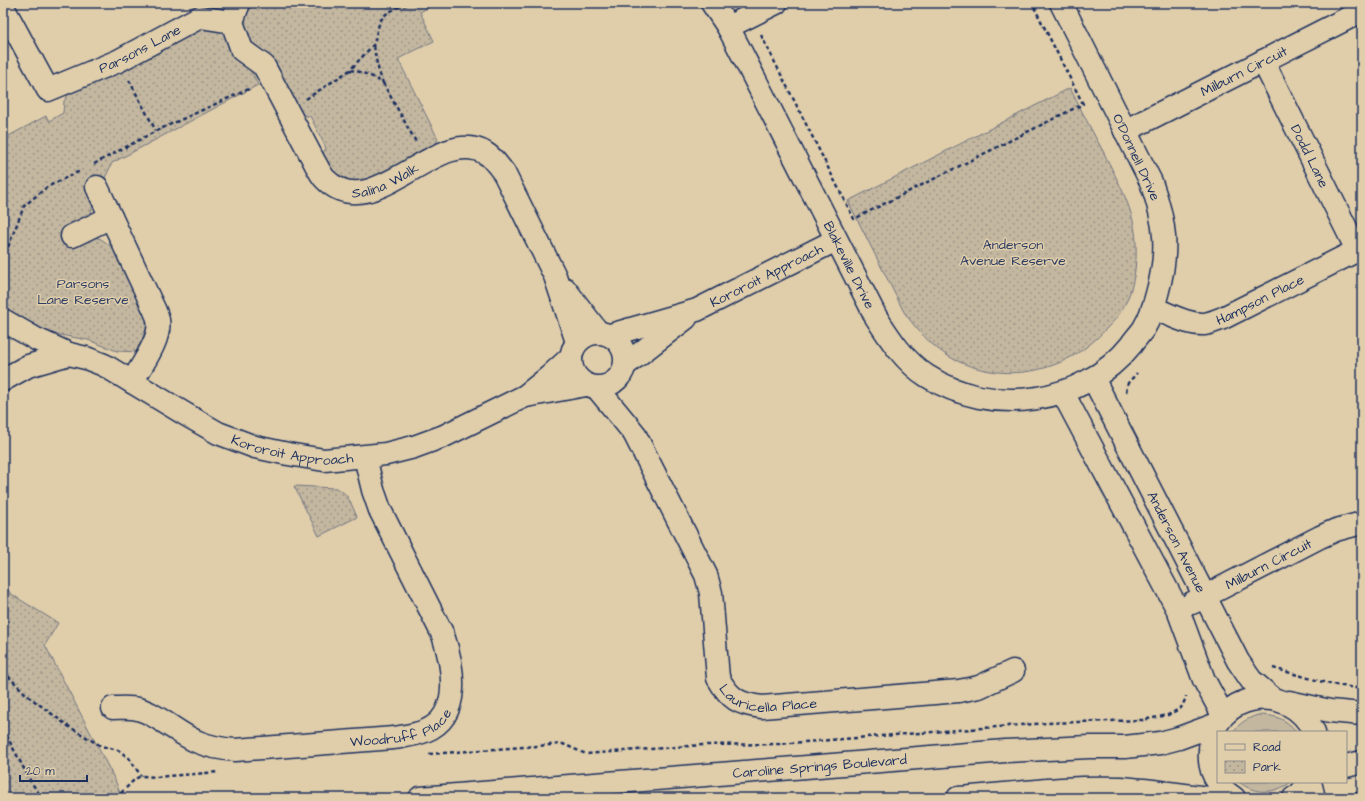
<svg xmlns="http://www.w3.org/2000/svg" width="1365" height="801" viewBox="0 0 1365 801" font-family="'Architects Daughter',sans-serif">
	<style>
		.grass { fill: #c3b7a0; stroke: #6f737f }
		.park { fill: url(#park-dots); stroke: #6f737f }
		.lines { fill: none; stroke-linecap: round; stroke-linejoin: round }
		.minor-casing { stroke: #1b2f5e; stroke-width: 25 }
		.secondary-casing { stroke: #1b2f5e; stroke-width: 25 }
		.path { stroke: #1b2f5e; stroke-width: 2.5; stroke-dasharray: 4 3; stroke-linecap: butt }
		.minor { stroke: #e0ceab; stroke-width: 22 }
		.secondary { stroke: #e0ceab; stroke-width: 22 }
		.labels { text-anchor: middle; stroke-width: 3; stroke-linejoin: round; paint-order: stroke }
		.street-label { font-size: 14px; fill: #1b2f5e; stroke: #e0ceab }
		.park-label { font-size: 14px; fill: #2c3d65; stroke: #e0ceab }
	</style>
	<defs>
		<pattern id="park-dots" width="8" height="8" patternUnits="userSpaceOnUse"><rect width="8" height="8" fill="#c3b7a0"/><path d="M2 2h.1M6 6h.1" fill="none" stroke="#9e9586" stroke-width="1.8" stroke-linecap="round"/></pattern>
	</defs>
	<rect width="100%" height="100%" fill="#e0ceab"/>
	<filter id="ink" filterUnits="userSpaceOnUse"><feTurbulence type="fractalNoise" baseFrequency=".025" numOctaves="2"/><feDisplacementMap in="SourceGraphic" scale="8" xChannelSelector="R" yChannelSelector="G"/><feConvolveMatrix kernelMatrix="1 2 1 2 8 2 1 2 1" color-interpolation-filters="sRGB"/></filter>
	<g filter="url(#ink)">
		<!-- grass -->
		<path class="grass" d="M1257,715C1275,715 1285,718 1297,732H1233C1239,723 1247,719 1257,715Z
			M1239,782H1291C1275,794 1255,795 1239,782Z"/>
		<!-- park -->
		<path class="park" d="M252,3H437L420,12L434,41L398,59L438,139L435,145L366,180C341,186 333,175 322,155L326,148L310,116H302L245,42L242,14L248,6Z
			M200,26C205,27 211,27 216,28C231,33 251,70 258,85L112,163L93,204L91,214L84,223L91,236L101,239L115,249L150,319L152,333L138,352L117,351L88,340L49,333L3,309V139L46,116L49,121L63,113L64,101L71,91Z
			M1070,88C1081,110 1092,131 1104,153C1118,182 1135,210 1136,243C1137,265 1134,289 1123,308C1119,316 1112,323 1106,329C1069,370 1014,384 962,363C937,353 919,333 904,312L848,201Z
			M294,486L336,488C348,492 352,506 357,517L319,536Z
			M3,583L11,594L58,623L45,645L115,780L122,798H3Z"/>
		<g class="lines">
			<defs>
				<g id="minor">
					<path id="s1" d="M239,3L232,22L242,50L264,66L315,163C318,168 321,175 325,179C373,228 437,124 485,153C494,158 498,166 504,173L555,276L577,342"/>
					<path id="s2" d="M712,3L728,27L739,48L876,317C890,339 905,362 927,376C991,417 1083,405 1131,345C1135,339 1140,334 1144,328C1150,318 1154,306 1157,294C1169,251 1166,224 1151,182L1061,3"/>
					<path id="s3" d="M3,7L48,90L118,61L200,17L232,22"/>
					<path d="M728,27L776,3"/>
					<path id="s4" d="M1263,61L1357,250"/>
					<path id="s5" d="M1125,131L1362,11"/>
					<path d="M97,187L155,311C156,314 158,317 158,320C162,338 141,366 132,382"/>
					<path d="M72,236L111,217"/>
					<path d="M565,289L598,332"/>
					<path id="s6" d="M1153,308C1169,314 1187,325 1205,324C1211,323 1218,320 1223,318L1362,248"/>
					<path id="s7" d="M3,320L36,339L69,354L86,358L104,365L185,414L218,433L255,447L288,454L324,460L386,454L414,447L444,436L525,396L550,376L571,357"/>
					<circle cx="598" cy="360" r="27"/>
					<path id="s8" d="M610,335L697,310L836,240"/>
					<path d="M625,365L686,318"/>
					<path id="s9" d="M1093,378L1238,661L1251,680L1272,698"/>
					<path d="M3,380L28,366L69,354"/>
					<path id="s10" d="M597,388L634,433L706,575L711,593L718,678C730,699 738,704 762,707L959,691L979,687L1013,671"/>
					<path d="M1063,393L1178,610L1204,680L1223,715"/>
					<path d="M526,396L586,385"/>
					<path id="s11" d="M1192,603L1320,537L1336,530L1362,523"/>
					<path id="s12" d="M113,708C121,708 130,707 138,709C158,714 178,734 198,742C210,747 222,749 235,750L394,738C405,736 415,735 425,731C463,716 453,665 443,635L380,510L373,490L365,457"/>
					<path d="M1310,782L1314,798"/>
				</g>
				<g id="secondary">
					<path d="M1289,702L1330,711L1362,714"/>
					<path d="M1346,766L1362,762"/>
					<path d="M1218,782C1211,773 1209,761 1210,750C1212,692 1290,679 1314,732"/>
					<path d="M1218,782L1226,792L1234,798"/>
					<path id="s13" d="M420,798L1005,751L1089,747H1125L1160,743L1179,738L1217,724"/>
					<path d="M958,798C1012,794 1066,786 1120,788C1150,790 1179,794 1208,798"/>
					<path d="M1294,798L1299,795L1310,782"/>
				</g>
			</defs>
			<!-- minor casing -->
			<use href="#minor" class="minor-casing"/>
			<!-- secondary casing -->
			<use href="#secondary" class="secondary-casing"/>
			<!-- path -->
			<path class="path" d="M761,35L854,219L1083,104L1032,3
				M350,70C363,72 372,76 383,83C378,70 375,58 374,44
				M129,80L156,131
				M383,83L416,142
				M306,99L350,70L374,44L377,31L380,21L386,14L398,7L412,3
				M94,164L156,131L251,88
				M3,260L24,206L47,187L80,171
				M1126,392L1128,383L1137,373
				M1273,668L1330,684L1362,689
				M3,671L28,696L68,726L101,746L118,750L129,758L141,776
				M3,729L31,782L42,798
				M429,754L563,744L586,754L702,745L779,744L1047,723L1143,720L1168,715L1181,708L1186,698V696
				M116,798L135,779L141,776L156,777L219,772
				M1349,798L1362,790"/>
			<!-- minor -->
			<use href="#minor" class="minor"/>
			<!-- secondary -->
			<use href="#secondary" class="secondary"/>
		</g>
	</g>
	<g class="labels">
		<!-- street labels -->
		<g class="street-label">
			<text dy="5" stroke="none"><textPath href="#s3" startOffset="195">Parsons Lane</textPath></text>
			<text dy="5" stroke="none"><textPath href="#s5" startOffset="133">Milburn Circuit</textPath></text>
			<text dy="5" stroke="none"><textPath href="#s4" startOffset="106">Dodd Lane</textPath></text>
			<text transform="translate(1137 157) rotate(65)" y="5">O'Donnell Drive</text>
			<text dy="5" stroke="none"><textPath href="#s1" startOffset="272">Salina Walk</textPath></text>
			<text dy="5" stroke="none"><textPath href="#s2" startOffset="296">Blakeville Drive</textPath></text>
			<text dy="5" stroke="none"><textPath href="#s8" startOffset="168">Kororoit Approach</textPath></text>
			<text dy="5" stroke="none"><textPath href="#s6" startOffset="115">Hampson Place</textPath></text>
			<text dy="5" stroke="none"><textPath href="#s7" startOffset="321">Kororoit Approach</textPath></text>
			<text dy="5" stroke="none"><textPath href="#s9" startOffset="184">Anderson Avenue</textPath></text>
			<text dy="5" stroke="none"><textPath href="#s11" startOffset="86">Milburn Circuit</textPath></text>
			<text dy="5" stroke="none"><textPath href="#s10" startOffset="381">Lauricella Place</textPath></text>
			<text dy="5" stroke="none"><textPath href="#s12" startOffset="301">Woodruff Place</textPath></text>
			<text dy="5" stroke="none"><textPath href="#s13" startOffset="401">Caroline Springs Boulevard</textPath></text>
		</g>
		<!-- park labels -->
		<g class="park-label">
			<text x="1013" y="249">Anderson<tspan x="1013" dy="16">Avenue Reserve</tspan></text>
			<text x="83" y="288">Parsons<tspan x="83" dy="16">Lane Reserve</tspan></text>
		</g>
	</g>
	<!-- margin -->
	<rect width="1365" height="801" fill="none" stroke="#e0ceab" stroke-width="16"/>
	<rect x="8" y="8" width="1349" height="785" fill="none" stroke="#1b2f5e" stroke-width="1.5" filter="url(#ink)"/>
	<!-- legend -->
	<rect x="1217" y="731" width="130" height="52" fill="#e0ceab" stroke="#918e8c"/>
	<rect x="1225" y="744" width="20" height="6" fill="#e0ceab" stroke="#918e8c"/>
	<text x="1253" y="751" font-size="12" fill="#1b2f5e">Road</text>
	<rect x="1225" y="761" width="20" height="12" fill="url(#park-dots)" stroke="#918e8c"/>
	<text x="1253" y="771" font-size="12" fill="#1b2f5e">Park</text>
	<!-- scale -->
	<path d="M20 775v6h67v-6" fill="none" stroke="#1b2f5e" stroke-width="2"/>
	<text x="26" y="775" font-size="12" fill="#1b2f5e" stroke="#e0ceab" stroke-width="3" paint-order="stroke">20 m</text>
</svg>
